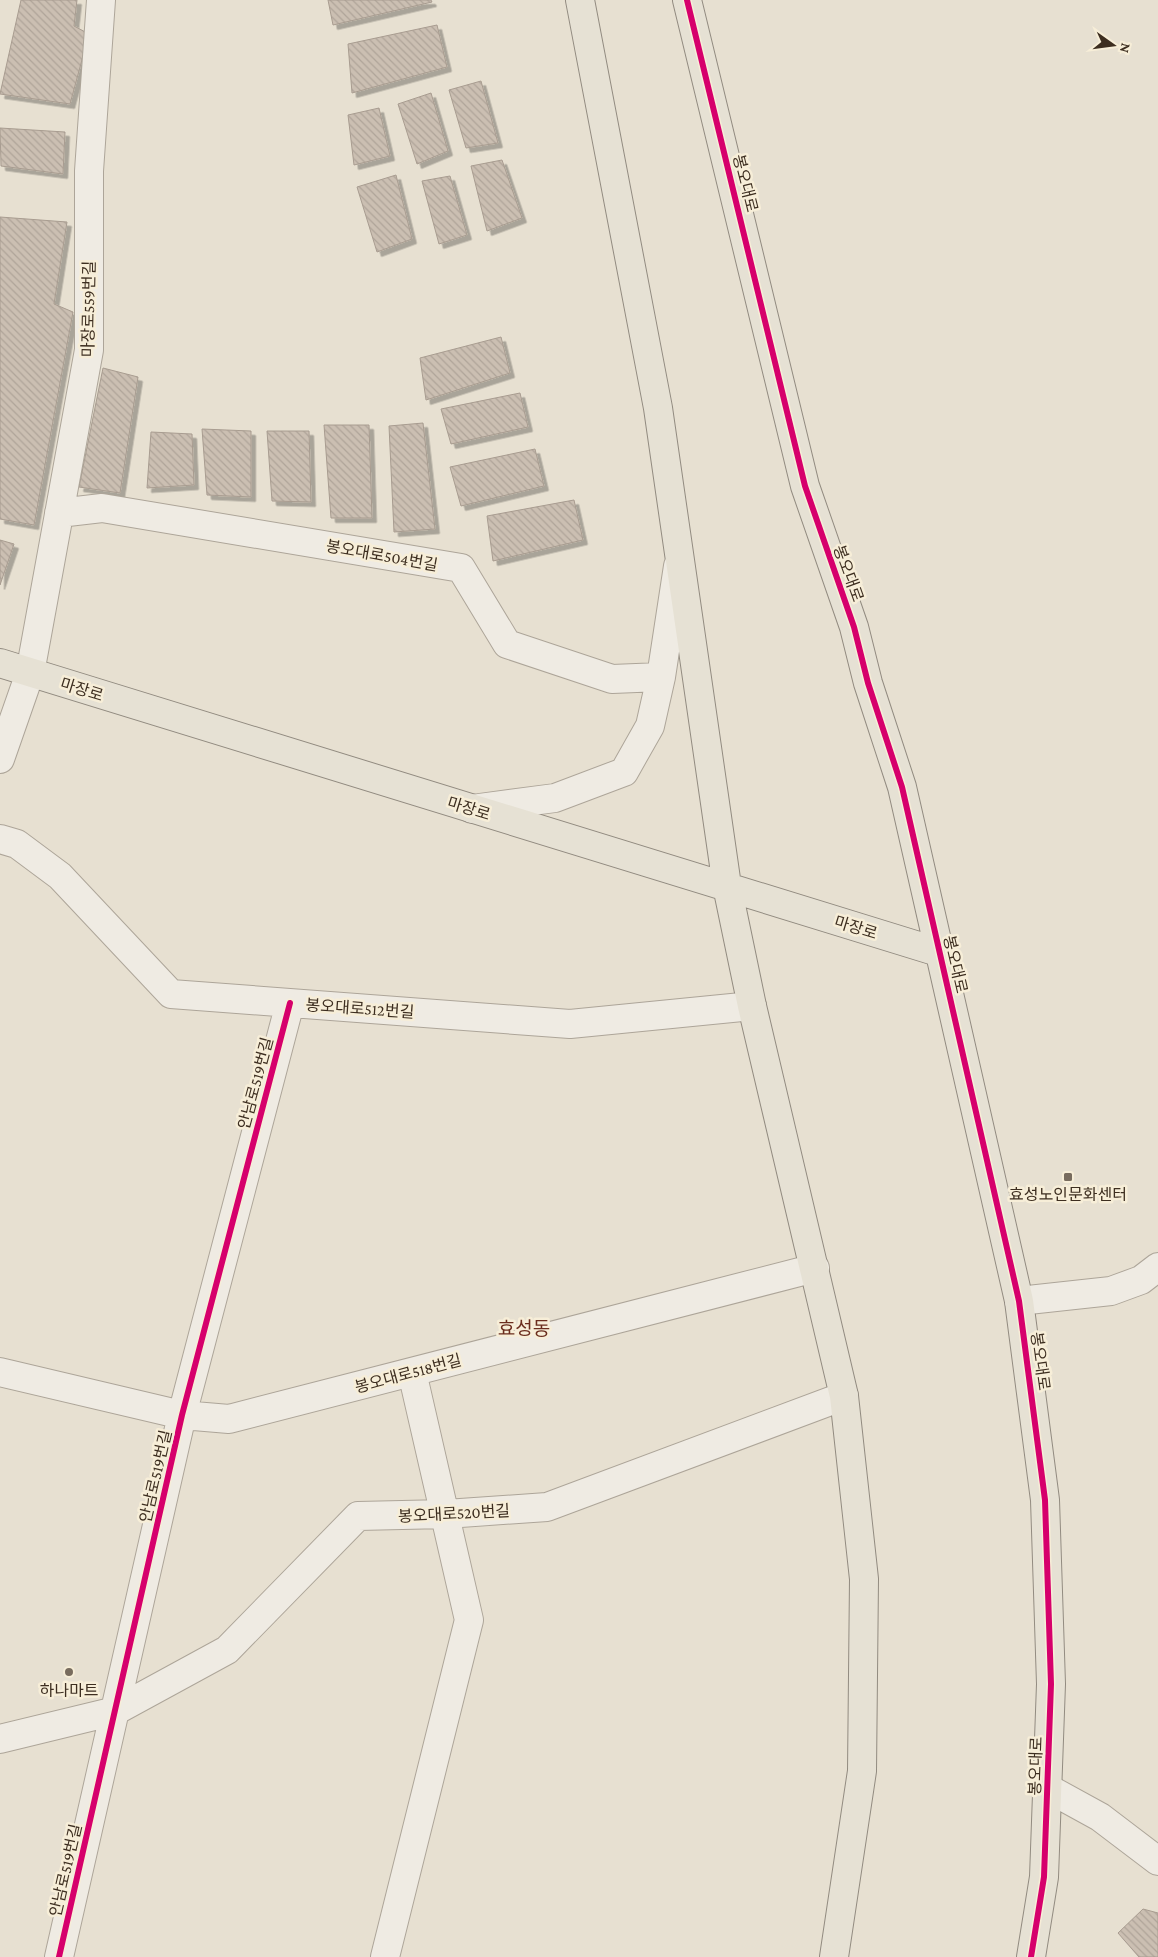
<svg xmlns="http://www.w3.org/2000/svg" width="1158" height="1957" viewBox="0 0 1158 1957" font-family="'Crimson Pro','Noto Sans KR',serif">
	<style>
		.building { fill: url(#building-back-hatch); stroke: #a89c90; filter: url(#shadow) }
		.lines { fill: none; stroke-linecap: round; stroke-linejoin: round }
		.minor-casing { stroke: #ada599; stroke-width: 30 }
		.major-casing { stroke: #928b80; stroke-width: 30 }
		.minor { stroke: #efebe3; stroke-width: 28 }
		.major { stroke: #e6e1d4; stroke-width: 28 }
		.cycleway-casing { stroke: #f7eed8; stroke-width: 9 }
		.cycleway { stroke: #d6006c; stroke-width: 6 }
		.poi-dot { fill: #786c5e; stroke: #f7eed8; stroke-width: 2 }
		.labels { text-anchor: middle; stroke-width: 5; stroke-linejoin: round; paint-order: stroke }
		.street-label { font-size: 16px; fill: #3d2e20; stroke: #f7eed8 }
		.poi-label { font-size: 16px; fill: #3d2e20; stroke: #f7eed8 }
		.quarter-label { font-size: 19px; fill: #6b2e1e; stroke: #f7eed8 }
	</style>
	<defs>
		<pattern id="building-back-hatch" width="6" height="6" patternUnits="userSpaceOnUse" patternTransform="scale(1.25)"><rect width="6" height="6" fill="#cbbfb2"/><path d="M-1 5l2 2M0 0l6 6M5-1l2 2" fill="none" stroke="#afa499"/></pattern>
		<filter id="shadow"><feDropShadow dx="4.5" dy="4.5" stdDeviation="0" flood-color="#0004"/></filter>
	</defs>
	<rect width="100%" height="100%" fill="#e7e0d1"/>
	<!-- building -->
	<path class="building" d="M21,0H77L74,26L89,34L70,104L0,94Z
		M328,0H431L432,2L333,25Z
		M437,25L447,67L352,93L348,44Z
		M481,81L498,143L466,148L449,90Z
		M431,93L448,151L417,164L398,104Z
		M379,108L390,156L354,165L348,115Z
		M0,128L65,132L63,174L1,166Z
		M502,160L522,218L487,231L471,166Z
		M396,175L412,239L377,252L357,187Z
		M450,176L467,235L439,244L422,181Z
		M0,217L67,222L54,304L73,312L34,525L0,519Z
		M501,337L510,373L426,400L420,358Z
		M103,368L138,377L120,493L79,487Z
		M520,393L528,427L451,444L441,409Z
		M423,423L435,529L394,532L389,426Z
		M324,425H369L372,518H331Z
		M202,429L251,431V497L207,495Z
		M267,431H309L311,502L272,501Z
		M151,432L192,434L194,485L147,488Z
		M535,449L544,486L461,506L450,467Z
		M574,500L583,540L493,561L487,516Z
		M0,540L14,544L0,585Z
		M1143,1909L1158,1913V1957H1139L1118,1933Z"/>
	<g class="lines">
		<defs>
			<path id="minor" d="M59,513L102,508L461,568L507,644L612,679L661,677
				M0,759L30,673L89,350V171L101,0
				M472,809L555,798L624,772L650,726L661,677L678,566
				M0,839L17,844L60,876L171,994L570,1024L752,1006
				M1019,1301L1111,1291L1141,1280L1158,1267
				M0,1372L182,1415L229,1419L815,1268
				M0,1739L115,1711L227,1650L358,1516L446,1514L547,1507L844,1396
				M1049,1789L1100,1817L1158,1861
				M59,1957L182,1415L290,1003
				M385,1957L469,1620L412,1372"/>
			<path id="major" d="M580,0L658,408L727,886L752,1006L844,1396L864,1579L862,1771L834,1957
				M687,0L805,486L854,627L868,683L902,787L1019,1301L1045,1500L1051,1684L1044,1877L1031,1957
				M0,663L938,952"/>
		</defs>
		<!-- minor casing -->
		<use href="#minor" class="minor-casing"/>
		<!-- major casing -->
		<use href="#major" class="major-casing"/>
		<!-- minor -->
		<use href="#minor" class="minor"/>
		<!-- major -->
		<use href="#major" class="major"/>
		<defs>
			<path id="cycleway" d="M687,0L805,486L854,627L868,683L902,787L1019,1301L1045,1500L1051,1684L1044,1877L1031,1957
				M59,1957L182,1415L290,1003"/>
		</defs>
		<!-- cycleway casing -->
		<use href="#cycleway" class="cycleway-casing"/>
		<!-- cycleway -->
		<use href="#cycleway" class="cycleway"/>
	</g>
	<!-- markers -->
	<g class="poi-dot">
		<rect x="1063" y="1172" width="10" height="10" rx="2.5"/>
		<circle cx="69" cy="1672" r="5"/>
	</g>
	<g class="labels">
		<!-- street labels -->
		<g class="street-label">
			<text transform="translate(746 183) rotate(76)" y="6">봉오대로</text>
			<text transform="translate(88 309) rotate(-89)" y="6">마장로559번길</text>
			<text transform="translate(382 555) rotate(10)" y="6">봉오대로504번길</text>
			<text transform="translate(849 573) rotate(70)" y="6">봉오대로</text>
			<text transform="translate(82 689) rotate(17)" y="6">마장로</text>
			<text transform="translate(469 808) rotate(17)" y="6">마장로</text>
			<text transform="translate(856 927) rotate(17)" y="6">마장로</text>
			<text transform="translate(956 964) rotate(77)" y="6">봉오대로</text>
			<text transform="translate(360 1008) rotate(4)" y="6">봉오대로512번길</text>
			<text transform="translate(255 1083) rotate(-75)" y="6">안남로519번길</text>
			<text transform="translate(1041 1361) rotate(82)" y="6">봉오대로</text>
			<text transform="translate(408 1373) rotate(-15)" y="6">봉오대로518번길</text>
			<text transform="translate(155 1476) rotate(-77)" y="6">안남로519번길</text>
			<text transform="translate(454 1513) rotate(-3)" y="6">봉오대로520번길</text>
			<text transform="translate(1035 1766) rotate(-88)" y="6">봉오대로</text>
			<text transform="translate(65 1870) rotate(-77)" y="6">안남로519번길</text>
		</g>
		<!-- poi labels -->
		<g class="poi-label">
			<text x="1068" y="1200">효성노인문화센터</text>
			<text x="69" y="1696">하나마트</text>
		</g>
		<!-- quarter labels -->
		<g class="quarter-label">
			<text x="524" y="1335">효성동</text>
		</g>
	</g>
	<!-- north arrow -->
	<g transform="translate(1113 45) rotate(104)" stroke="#f7eed8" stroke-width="4" paint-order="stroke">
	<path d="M0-4L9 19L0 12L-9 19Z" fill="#3d2e20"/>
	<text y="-8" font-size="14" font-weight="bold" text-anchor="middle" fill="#3d2e20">N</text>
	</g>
</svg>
